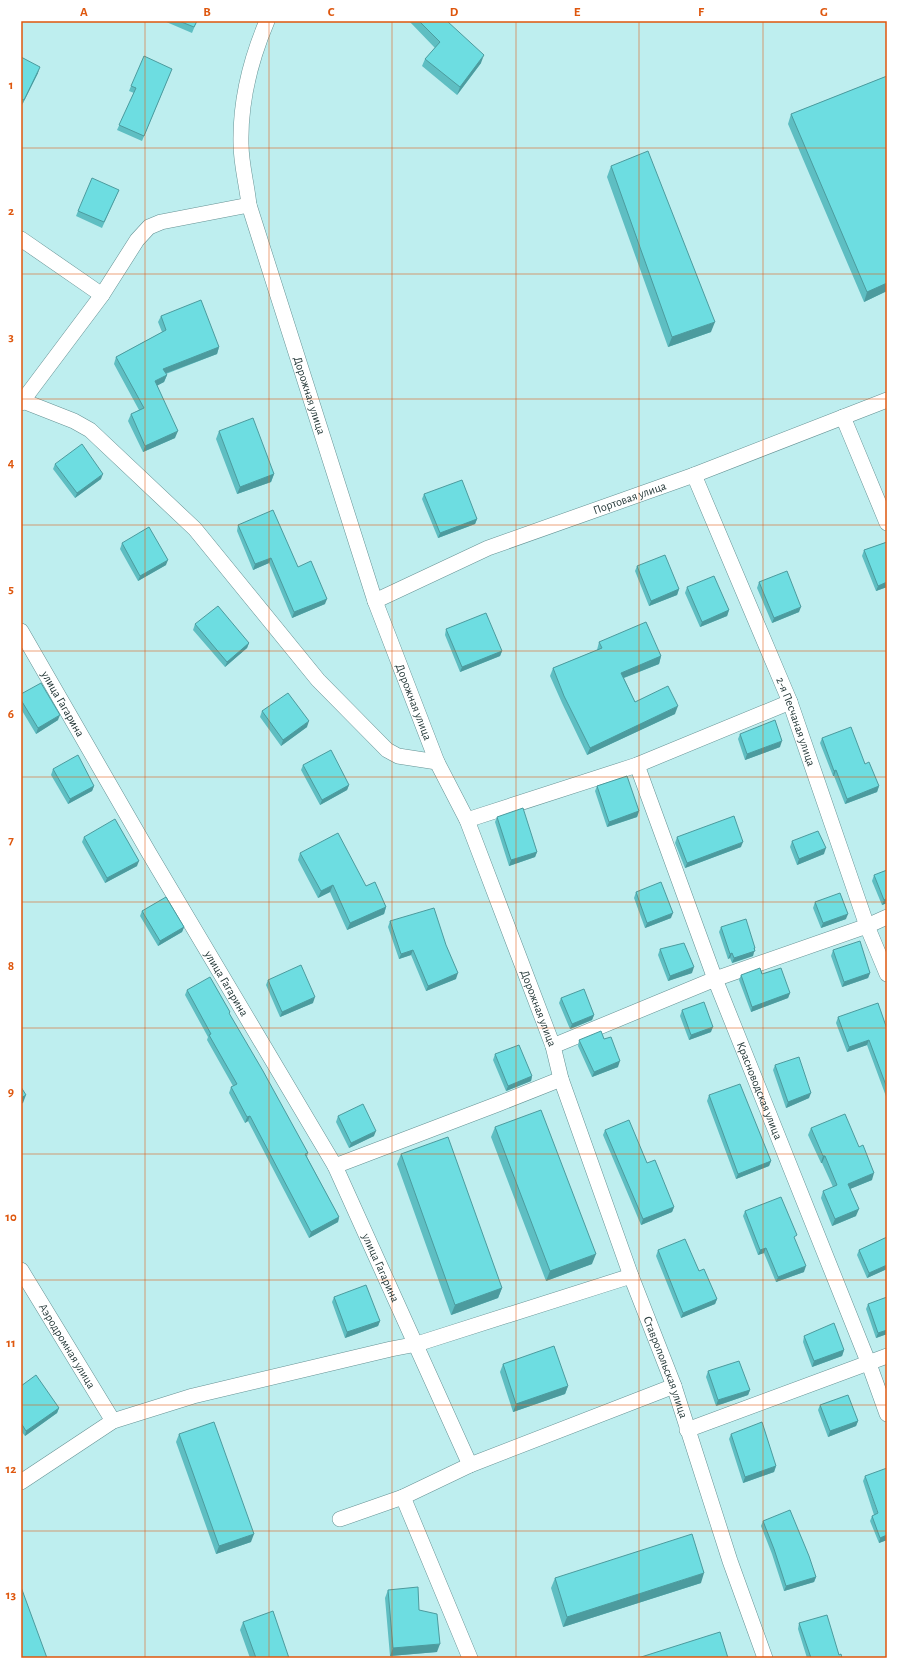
<svg xmlns="http://www.w3.org/2000/svg" width="908" height="1679" viewBox="0 0 908 1679" font-family="'Alegreya Sans',sans-serif">
	<style>
		.lines { fill: none; stroke-linecap: round; stroke-linejoin: round }
		.minor-casing { stroke: #659294; stroke-width: 16 }
		.minor { stroke: #fff; stroke-width: 15 }
		.wall { fill: #5ebec2 }
		.shaded-wall { fill: #4c9b9e }
		.building { fill: #6ddde1; stroke: #4c9b9e }
		.grid { fill: none; stroke: #de570e; stroke-width: 1; stroke-opacity: 0.55 }
		.labels { text-anchor: middle; stroke-width: 3; stroke-linejoin: round; paint-order: stroke }
		.street-label { font-size: 12px; fill: #243838; stroke: #fff }
		.neatline { fill: none; stroke: #de570e; stroke-width: 1.5 }
		.grid-label { font-size: 13px; text-anchor: middle; font-weight: bold; fill: #de570e }
	</style>
	<rect width="100%" height="100%" fill="#beeeef"/>
	<g class="lines">
		<defs>
			<g id="minor">
				<path id="s1" d="M267,21C250,61 240,100 241,144C241,164 247,185 249,205L375,601L437,762L467,820L553,1046L561,1079L631,1276L674,1386L730,1561L765,1658"/>
				<path d="M21,239L102,295"/>
				<path d="M23,401L74,421L90,430L195,529L318,680L387,750L398,756L437,762"/>
				<path d="M21,403L102,295L137,240L149,227L161,222L249,205"/>
				<path d="M843,417L887,523"/>
				<path id="s2" d="M694,475L790,702L867,926L887,974"/>
				<path id="s3" d="M375,601L488,548L694,475L887,400"/>
				<path id="s4" d="M21,631L149,853L335,1166L470,1465"/>
				<path id="s5" d="M637,765L715,979L869,1364L887,1414"/>
				<path d="M467,820L637,765L790,702"/>
				<path d="M553,1046L715,979L867,926L887,917"/>
				<path d="M335,1166L498,1104L561,1079"/>
				<path id="s6" d="M21,1270L113,1421"/>
				<path d="M687,1430L887,1356"/>
				<path d="M21,1482L113,1421L193,1396L391,1349L417,1344L631,1276"/>
				<path d="M403,1497L470,1658"/>
				<path d="M340,1519L403,1497L470,1465L674,1386"/>
			</g>
		</defs>
		<!-- minor casing -->
		<use href="#minor" class="minor-casing"/>
		<!-- minor -->
		<use href="#minor" class="minor"/>
	</g>
	<!-- wall -->
	<path class="wall" d="M164,21H197L192,33Z
		M409,21H447L481,63L457,95L422,66L425,59L435,48Z
		M21,57L38,73L22,105H21Z
		M170,74L142,141L117,130L134,93L129,91L131,86Z
		M887,76V291L864,302L788,124L791,114Z
		M611,166L711,332L668,347L607,177Z
		M119,190L102,228L76,216L78,211Z
		M161,316L219,347L217,354L166,374L167,375L164,382L157,385L175,438L143,452L128,421L131,414L139,410L114,364L116,357L162,332L158,322Z
		M219,431L274,474L271,482L237,494L216,439Z
		M55,464L101,479L75,498L53,469Z
		M424,494L477,519L475,524L438,538L422,499Z
		M238,525L298,567L325,604L292,618L269,563L253,570L237,531Z
		M887,542V587L876,591L862,556L864,550Z
		M122,543L166,565L138,581L120,549Z
		M637,566L679,589L677,595L649,606L635,571Z
		M759,582L799,612L772,623L757,588Z
		M687,587L729,610L727,616L700,627L685,593Z
		M195,624L249,643L247,648L225,667L193,630Z
		M446,629L502,651L500,656L460,672L445,635Z
		M599,642L661,656L659,664L624,678L635,702L675,714L587,755L562,703L550,676L553,668L597,650Z
		M21,694L58,720L36,734L21,709Z
		M262,711L307,727L281,746L260,717Z
		M740,734L780,747L745,760L738,739Z
		M822,738L865,764L879,786L877,792L845,804L834,776H833L820,743Z
		M303,765L349,785L347,790L320,805L301,770Z
		M53,769L94,786L92,791L68,804L51,775Z
		M597,786L639,811L637,817L607,827L595,791Z
		M497,817L537,852L535,857L509,866L495,822Z
		M84,837L137,866L105,883L82,842Z
		M677,837L741,847L685,868L675,843Z
		M792,841L824,854L797,865L790,847Z
		M300,853L366,886L386,907L384,914L347,930L330,892L318,898L298,860Z
		M874,875L887,903L882,905L872,881Z
		M636,892L671,918L645,928L634,898Z
		M815,902L846,919L821,928L813,908Z
		M142,911L184,927L182,932L158,946L140,916Z
		M390,921L456,979L426,991L411,955L399,959L388,927Z
		M721,927L754,950L753,956L732,963L730,958L728,959L719,932Z
		M660,949L692,973L668,981L658,955Z
		M833,950L870,973L868,978L842,987L831,956Z
		M762,974L790,993L788,998L751,1012L739,980L741,975Z
		M268,980L313,1003L280,1017L266,985Z
		M187,990L229,1014L308,1153L307,1157L339,1217L338,1222L309,1238L248,1121L245,1123L229,1093L231,1087L233,1086L207,1040L208,1037L185,995Z
		M561,998L594,1015L592,1020L570,1029L559,1003Z
		M682,1010L711,1032L689,1040L680,1016Z
		M838,1017L887,1029V1099L867,1045L847,1052L836,1023Z
		M604,1039L618,1067L592,1077L578,1046L579,1040Z
		M495,1054L532,1076L531,1081L506,1091L493,1060Z
		M775,1065L809,1098L786,1108L773,1070Z
		M709,1095L771,1161L769,1166L736,1179L707,1101Z
		M338,1116L374,1136L349,1148L336,1122Z
		M495,1127L592,1264L546,1281L491,1137Z
		M811,1128L872,1180L850,1189L856,1216L832,1226L821,1198L823,1191L833,1187L822,1163H821L808,1135Z
		M605,1130L647,1163L674,1207L672,1212L641,1225L603,1135Z
		M401,1154L502,1288L498,1298L451,1315L397,1164Z
		M745,1211L795,1240L804,1272L776,1282L764,1253L758,1255L743,1216Z
		M887,1237V1269L867,1278L857,1255L859,1250Z
		M658,1250L699,1271L717,1299L715,1304L681,1318L656,1256Z
		M334,1297L380,1321L378,1326L345,1338L332,1302Z
		M868,1304L887,1334L876,1338L866,1309Z
		M804,1336L844,1350L842,1356L812,1367L803,1342Z
		M503,1364L568,1386L565,1394L513,1412L500,1372Z
		M708,1371L750,1390L748,1395L716,1406L706,1377Z
		M21,1386L59,1408L57,1413L25,1436L21,1431Z
		M820,1405L858,1421L856,1426L828,1437L818,1410Z
		M179,1434L251,1542L216,1554L176,1442Z
		M731,1434L776,1466L774,1472L743,1483L729,1439Z
		M865,1476L887,1540L879,1543L870,1521L872,1516L874,1515L863,1481Z
		M763,1521L816,1577L814,1582L784,1591L772,1554L761,1526Z
		M555,1578L701,1583L563,1627L551,1588Z
		M388,1590L419,1610L437,1652L390,1656L385,1598Z
		M243,1622L289,1658H250L240,1630Z
		M799,1623L839,1655L842,1658H807L798,1629Z"/>
	<!-- shaded-wall -->
	<path class="shaded-wall" d="M484,55L481,63L457,95L460,87Z
		M40,67L38,73L22,105L24,100Z
		M887,283V291L864,302L867,292Z
		M715,322L711,332L668,347L672,337Z
		M219,347L217,354L161,375L163,369Z
		M167,375L164,382L153,388L155,381Z
		M178,431L175,438L143,452L145,446Z
		M103,474L101,479L75,498L77,493Z
		M274,474L271,482L237,494L240,487Z
		M477,519L475,524L438,538L440,533Z
		M271,558L269,563L253,570L255,564Z
		M168,560L166,565L138,581L140,576Z
		M887,582V587L876,591L878,586Z
		M679,589L677,595L649,606L651,601Z
		M327,599L325,604L292,618L294,612Z
		M801,607L799,612L772,623L774,618Z
		M729,610L727,616L700,627L702,622Z
		M249,643L247,648L225,667L227,662Z
		M502,651L500,656L460,672L462,667Z
		M661,656L659,664L618,680L621,673Z
		M678,706L675,714L587,755L590,748Z
		M60,715L58,720L36,734L38,728Z
		M309,721L307,727L281,746L283,740Z
		M782,741L780,747L745,760L747,754Z
		M836,770L834,776H833L834,771Z
		M349,785L347,790L320,805L322,800Z
		M94,786L92,791L68,804L70,799Z
		M879,786L877,792L845,804L847,799Z
		M639,811L637,817L607,827L609,822Z
		M743,842L741,847L685,868L687,863Z
		M826,848L824,854L797,865L799,859Z
		M537,852L535,857L509,866L511,860Z
		M139,861L137,866L105,883L107,878Z
		M333,885L330,892L318,898L321,891Z
		M887,898V903L882,905L884,900Z
		M386,907L384,914L347,930L350,923Z
		M673,913L671,918L645,928L647,923Z
		M848,914L846,919L821,928L823,923Z
		M184,927L182,932L158,946L160,941Z
		M755,948L753,956L732,963L734,958Z
		M413,950L411,955L399,959L401,954Z
		M732,953L730,958L728,959L730,954Z
		M694,967L692,973L668,981L670,976Z
		M458,973L456,979L426,991L428,986Z
		M870,973L868,978L842,987L844,982Z
		M790,993L788,998L751,1012L752,1007Z
		M315,997L313,1003L280,1017L282,1012Z
		M594,1015L592,1020L570,1029L572,1024Z
		M713,1027L711,1032L689,1040L691,1035Z
		M869,1040L867,1045L847,1052L849,1047Z
		M620,1061L618,1067L592,1077L594,1072Z
		M532,1076L531,1081L506,1091L508,1086Z
		M811,1093L809,1098L786,1108L788,1102Z
		M26,1095L23,1103L21,1104V1098Z
		M250,1116L248,1121L245,1123L247,1117Z
		M376,1131L374,1136L349,1148L351,1143Z
		M823,1156H825L822,1163H821Z
		M771,1161L769,1166L736,1179L738,1174Z
		M874,1173L872,1180L845,1191L848,1184Z
		M674,1207L672,1212L641,1225L643,1219Z
		M859,1209L856,1216L832,1226L835,1219Z
		M339,1217L338,1222L309,1238L311,1232Z
		M766,1248L764,1253L758,1255L760,1250Z
		M596,1254L592,1264L546,1281L550,1271Z
		M887,1265V1269L867,1278L869,1273Z
		M806,1266L804,1272L776,1282L778,1277Z
		M502,1288L498,1298L451,1315L455,1305Z
		M717,1299L715,1304L681,1318L683,1313Z
		M380,1321L378,1326L345,1338L347,1332Z
		M887,1330V1334L876,1338L878,1333Z
		M844,1350L842,1356L812,1367L814,1361Z
		M568,1386L565,1394L513,1412L516,1404Z
		M750,1390L748,1395L716,1406L718,1400Z
		M59,1408L57,1413L25,1436L26,1431Z
		M858,1421L856,1426L828,1437L830,1431Z
		M776,1466L774,1472L743,1483L745,1477Z
		M254,1534L251,1542L216,1554L219,1546Z
		M887,1535V1540L879,1543L880,1538Z
		M704,1573L701,1583L563,1627L567,1617Z
		M816,1577L814,1582L784,1591L786,1586Z
		M440,1644L437,1652L390,1656L393,1648Z"/>
	<!-- building -->
	<path class="building" d="M179,21H197L194,27Z
		M419,21H447L484,55L460,87L425,59L440,42Z
		M144,56L172,69L144,136L119,125L136,88L131,86Z
		M21,57L40,67L24,100L21,99Z
		M887,76V283L867,292L791,114Z
		M648,151L715,322L672,337L611,166Z
		M92,178L119,190L104,222L78,211Z
		M201,300L219,347L163,369L167,375L155,381L178,431L145,446L131,414L144,408L116,357L166,330L161,316Z
		M253,418L274,474L240,487L219,431Z
		M82,444L103,474L77,493L55,464Z
		M462,480L477,519L440,533L424,494Z
		M273,510L298,567L311,561L327,599L294,612L271,558L255,564L238,525Z
		M149,527L168,560L140,576L122,543Z
		M887,542V582L878,586L864,550Z
		M665,555L679,589L651,601L637,566Z
		M787,571L801,607L774,618L759,582Z
		M714,576L729,610L702,622L687,587Z
		M218,606L249,643L227,662L195,624Z
		M486,613L502,651L462,667L446,629Z
		M646,622L661,656L621,673L635,702L668,686L678,706L590,748L564,696L553,668L602,648L599,642Z
		M41,683L60,715L38,728L21,700V694Z
		M288,693L309,721L283,740L262,711Z
		M775,720L782,741L747,754L740,734Z
		M851,727L865,764L869,762L879,786L847,799L836,770L834,771L822,738Z
		M331,750L349,785L322,800L303,765Z
		M78,755L94,786L70,799L53,769Z
		M627,776L639,811L609,822L597,786Z
		M523,808L537,852L511,860L497,817Z
		M734,816L743,842L687,863L677,837Z
		M115,819L139,861L107,878L84,837Z
		M818,831L826,848L799,859L792,841Z
		M338,833L366,886L375,882L386,907L350,923L333,885L321,891L300,853Z
		M887,870V898L884,900L874,875Z
		M661,882L673,913L647,923L636,892Z
		M840,893L848,914L823,923L815,902Z
		M166,897L184,927L160,941L142,911Z
		M434,908L446,945L458,973L428,986L413,950L401,954L390,921Z
		M746,919L755,948H754L755,951L734,958L732,953L730,954L721,927Z
		M860,941L870,973L844,982L833,950Z
		M684,943L694,967L670,976L660,949Z
		M301,965L315,997L282,1012L268,980Z
		M760,968L762,974L781,968L790,993L752,1007L741,975Z
		M210,977L230,1012L229,1013L263,1071L308,1153L305,1154L339,1217L311,1232L250,1116L247,1117L231,1087L237,1084L209,1035L211,1034L187,990Z
		M584,989L594,1015L572,1024L561,998Z
		M704,1002L713,1027L691,1035L682,1010Z
		M878,1003L887,1029V1088L869,1040L849,1047L838,1017Z
		M601,1031L604,1039L611,1037L620,1061L594,1072L579,1040Z
		M519,1045L532,1076L508,1086L495,1054Z
		M799,1057L811,1093L788,1102L775,1065Z
		M740,1084L771,1161L738,1174L709,1095Z
		M21,1087L26,1095L21,1098Z
		M363,1104L376,1131L351,1143L338,1116Z
		M541,1110L596,1254L550,1271L495,1127Z
		M845,1114L859,1147L863,1145L874,1173L848,1184L859,1209L835,1219L823,1191L837,1185L825,1156H823L811,1128Z
		M629,1120L647,1163L655,1160L674,1207L643,1219L605,1130Z
		M448,1137L502,1288L455,1305L401,1154Z
		M781,1197L797,1235L794,1237L806,1266L778,1277L766,1248L760,1250L745,1211Z
		M887,1237V1265L869,1273L859,1250Z
		M685,1239L699,1271L704,1269L717,1299L683,1313L658,1250Z
		M366,1285L380,1321L347,1332L334,1297Z
		M887,1297V1330L878,1333L868,1304Z
		M834,1323L844,1350L814,1361L804,1336Z
		M554,1346L568,1386L516,1404L503,1364Z
		M739,1361L750,1390L718,1400L708,1371Z
		M36,1375L59,1408L26,1431L21,1423V1386Z
		M848,1395L858,1421L830,1431L820,1405Z
		M214,1422L254,1534L219,1546L179,1434Z
		M762,1422L776,1466L745,1477L731,1434Z
		M887,1468V1535L880,1538L872,1516L878,1513L865,1476Z
		M790,1510L809,1556L816,1577L786,1586L774,1549L763,1521Z
		M692,1534L704,1573L567,1617L555,1578Z
		M21,1587L47,1658H21Z
		M418,1587L419,1610L437,1614L440,1644L393,1648L388,1590Z
		M273,1611L289,1658H256L243,1622Z
		M827,1615L839,1655L841,1654L842,1658H811L799,1623Z
		M720,1632L728,1658H638Z"/>
	<!-- grid -->
	<path class="grid" d="M145,21V1658M269,21V1658M392,21V1658M516,21V1658M639,21V1658M763,21V1658M21,148H887M21,274H887M21,399H887M21,525H887M21,651H887M21,777H887M21,902H887M21,1028H887M21,1154H887M21,1280H887M21,1405H887M21,1531H887"/>
	<g class="labels">
		<!-- street labels -->
		<g class="street-label">
			<text dy="4" stroke="none"><textPath href="#s1" startOffset="388">Дорожная улица</textPath></text>
			<text dy="4" stroke="none"><textPath href="#s3" startOffset="275">Портовая улица</textPath></text>
			<text dy="4" stroke="none"><textPath href="#s1" startOffset="712">Дорожная улица</textPath></text>
			<text dy="4" stroke="none"><textPath href="#s4" startOffset="84">улица Гагарина</textPath></text>
			<text dy="4" stroke="none"><textPath href="#s2" startOffset="267">2-я Песчаная улица</textPath></text>
			<text dy="4" stroke="none"><textPath href="#s4" startOffset="408">улица Гагарина</textPath></text>
			<text dy="4" stroke="none"><textPath href="#s1" startOffset="1043">Дорожная улица</textPath></text>
			<text dy="4" stroke="none"><textPath href="#s5" startOffset="348">Красноводская улица</textPath></text>
			<text dy="4" stroke="none"><textPath href="#s4" startOffset="732">улица Гагарина</textPath></text>
			<text dy="4" stroke="none"><textPath href="#s6" startOffset="89">Аэродромная улица</textPath></text>
			<text dy="4" stroke="none"><textPath href="#s1" startOffset="1424">Ставропольская улица</textPath></text>
		</g>
	</g>
	<!-- border -->
	<rect width="908" height="1679" fill="none" stroke="#ffffff" stroke-width="44"/>
	<rect x="22" y="22" width="864" height="1635" class="neatline"/>
	<g class="grid-label">
		<text x="84" y="16">A</text>
		<text x="207" y="16">B</text>
		<text x="331" y="16">C</text>
		<text x="454" y="16">D</text>
		<text x="577" y="16">E</text>
		<text x="701" y="16">F</text>
		<text x="824" y="16">G</text>
		<text x="11" y="89">1</text>
		<text x="11" y="215">2</text>
		<text x="11" y="341">3</text>
		<text x="11" y="467">4</text>
		<text x="11" y="593">5</text>
		<text x="11" y="718">6</text>
		<text x="11" y="844">7</text>
		<text x="11" y="970">8</text>
		<text x="11" y="1096">9</text>
		<text x="11" y="1221">10</text>
		<text x="11" y="1347">11</text>
		<text x="11" y="1473">12</text>
		<text x="11" y="1599">13</text>
	</g>
</svg>
